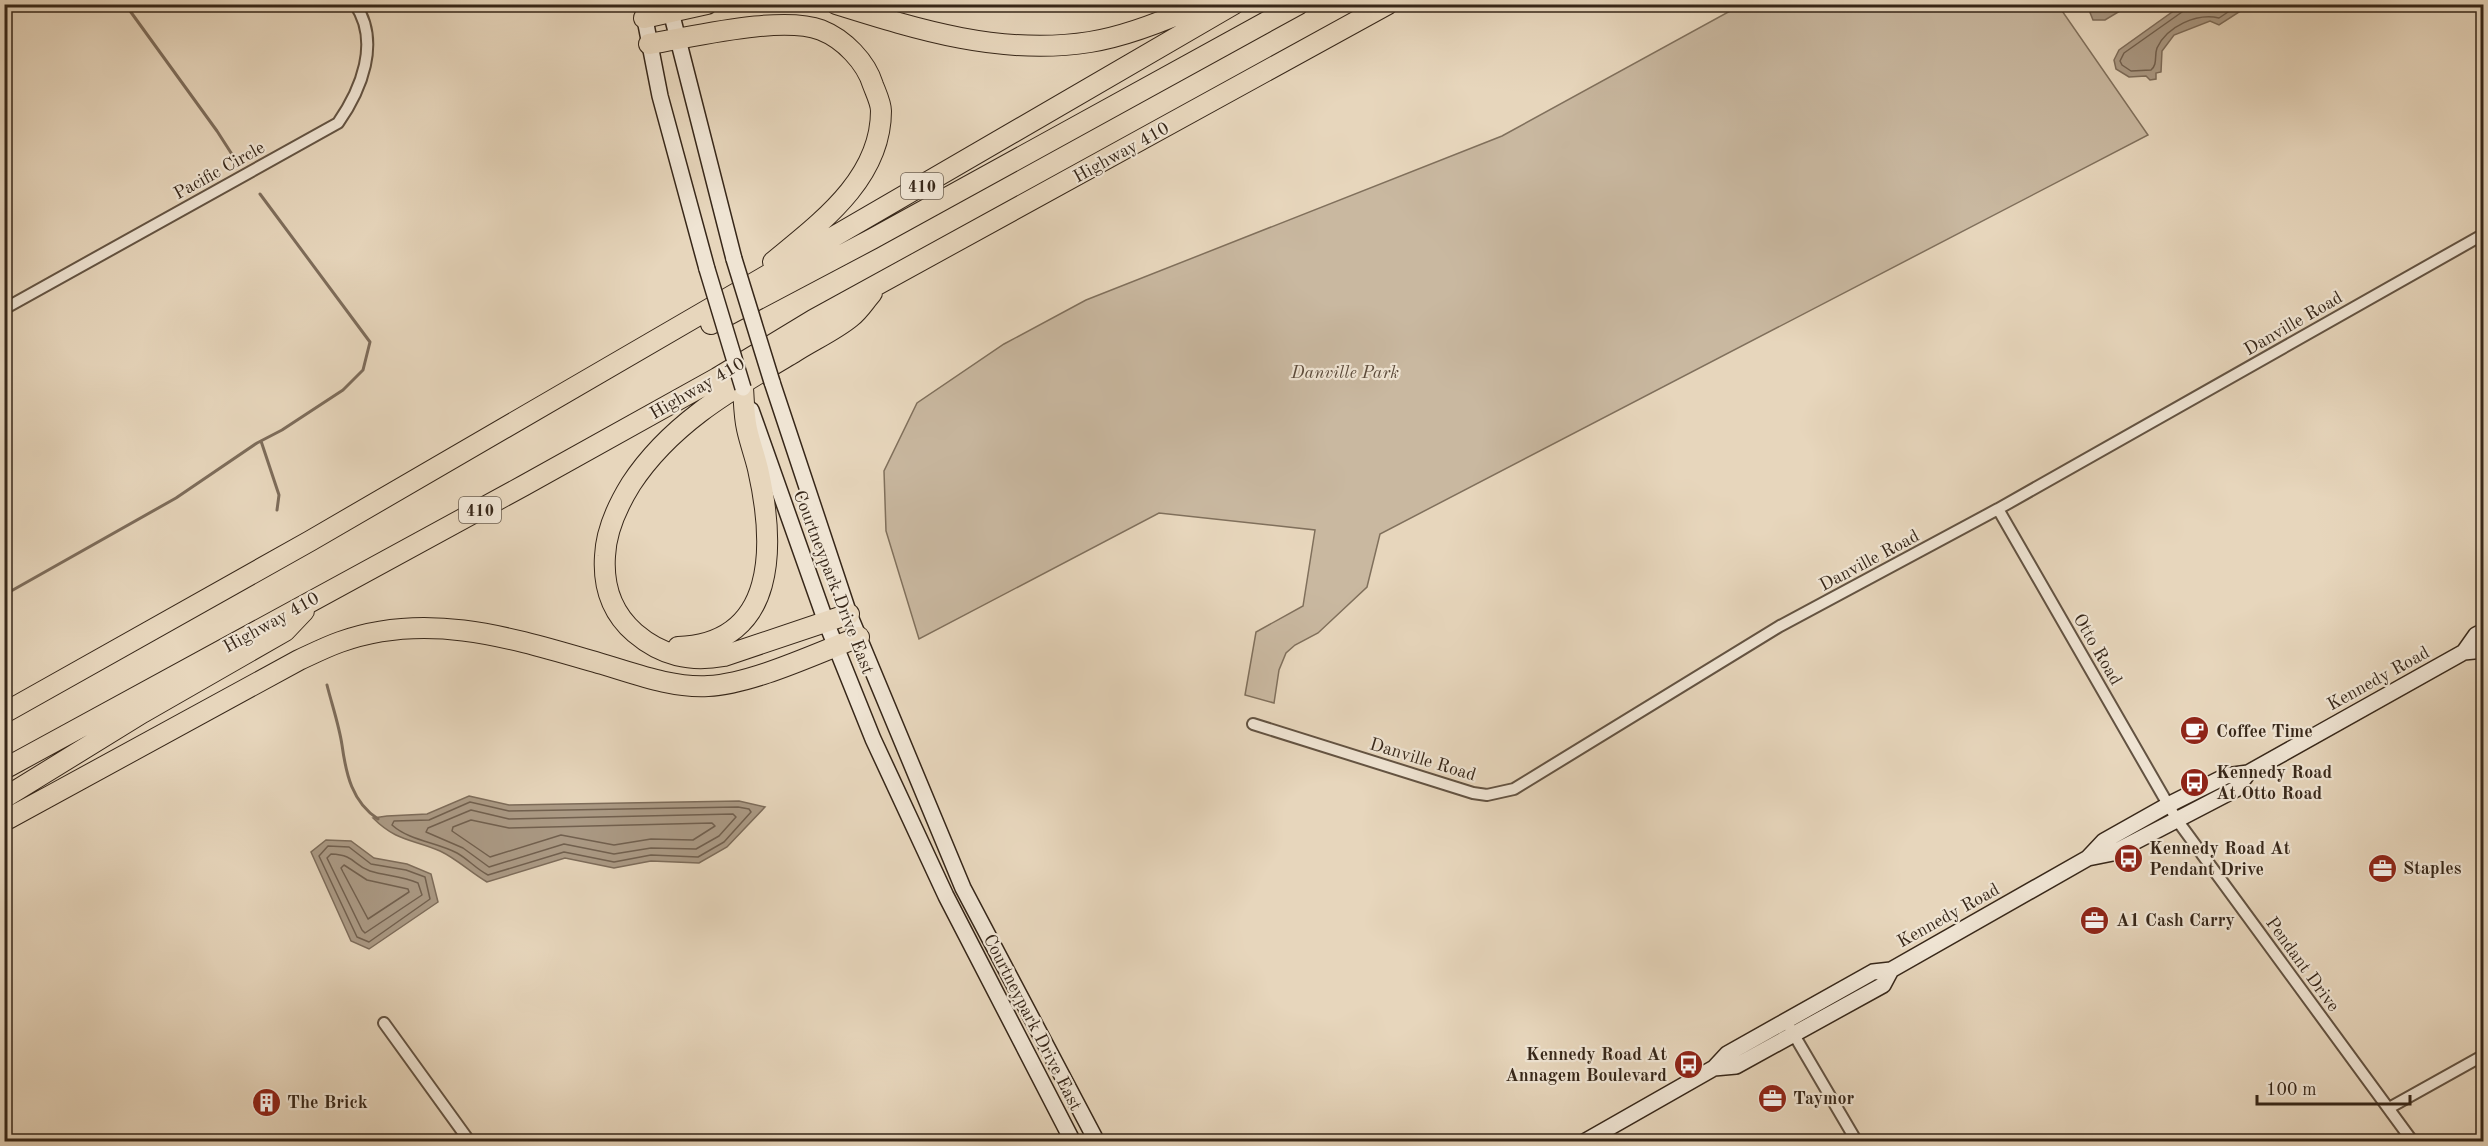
<svg xmlns="http://www.w3.org/2000/svg" width="2488" height="1146" viewBox="0 0 2488 1146" font-family="'Old Standard TT',serif">
	<style>
		.green { fill: #c9b8a0; stroke: #80705c; stroke-width: 1.5 }
		.water { fill: #ab9a85; stroke: #7d6c5a; stroke-width: 1.5 }
		.lines { fill: none; stroke-linecap: round; stroke-linejoin: round }
		.shore { stroke: #71604f; stroke-width: 1.5 }
		.stream { stroke: #7d6c5a; stroke-width: 3 }
		.minor-casing { stroke: #635342; stroke-width: 14 }
		.secondary-casing { stroke: #372719; stroke-width: 18 }
		.motorway-casing { stroke: #372719; stroke-width: 22 }
		.minor { stroke: #efe4d3; stroke-width: 10 }
		.secondary { stroke: #efe4d3; stroke-width: 15 }
		.motorway { stroke: #e7d6bc; stroke-width: 20 }
		.secondary-bridge-casing { stroke: #372719; stroke-width: 18; stroke-linecap: butt }
		.secondary-bridge { stroke: #efe4d3; stroke-width: 15 }
		.labels { text-anchor: middle; stroke-width: 4.5; stroke-linejoin: round; paint-order: stroke }
		.shield { fill: #efe4d3; stroke: #6e6051; stroke-width: 1.5 }
		.shield-label { font-size: 16px; font-weight: bold; fill: #372719 }
		.street-label { font-size: 18px; fill: #372719; stroke: #efe4d3 }
		.park-label { font-size: 18px; font-style: italic; fill: #5c4b3b; stroke: #efe4d3 }
		.poi-label { font-size: 18px; font-weight: bold; fill: #372719; stroke: #efe4d3; text-anchor: start }
	</style>
	<rect width="100%" height="100%" fill="#e7d6bc"/>
	<filter id="stains"><feTurbulence type="fractalNoise" baseFrequency=".00333" numOctaves="4"/><feColorMatrix values="0 0 0 0 .2 0 0 0 0 .09 0 0 0 0 .02 0 0 0 .5 -.17"/></filter>
	<radialGradient id="worn" r=".72"><stop offset=".6" stop-color="#630" stop-opacity="0"/><stop offset="1" stop-color="#630" stop-opacity=".3"/></radialGradient>
	<!-- green -->
	<path class="green" d="M1741,5H2058L2148,135L1380,534L1367,587L1318,633L1295,645L1286,653L1279,670L1274,703L1245,695L1256,632L1303,606L1315,530L1159,513L919,639L886,531L884,471L917,403L1004,344L1086,300L1502,136Z"/>
	<!-- water -->
	<path class="water" d="M2087,5H2130L2105,20H2093Z
		M2182,5H2250L2219,25L2210,21L2174,35L2162,51L2161,72L2156,73V79L2150,80L2146,76L2129,77L2116,69L2114,60L2119,50Z
		M469,796L509,805L739,801L765,807L727,847L699,863L651,861L614,868L565,858L487,882C470,872 457,859 440,851C413,839 397,842 373,818L387,816L427,814Z
		M326,840L351,841L374,858L407,864L431,874L438,902L369,949L351,941L311,852Z"/>
	<g class="lines">
		<!-- shore -->
		<path class="shore" d="M2185,4L2182,12L2124,53L2120,61L2122,65L2131,71L2151,70C2158,64 2154,56 2157,48C2167,26 2197,13 2219,18L2240,4
			M470,802L509,811L738,807L749,809L751,812L724,842L698,857L651,855L614,862L564,852L488,875C476,869 468,859 457,853C436,842 410,841 392,825L394,821L429,820Z
			M471,810L509,819L733,814L736,817L719,836L696,849L651,848L614,854L564,844L489,867L463,848L426,832L428,828Z
			M471,820L509,828L712,823L715,826L693,840L651,839L614,845L561,835L490,857L452,831L453,827Z
			M328,846L349,847L371,864L406,870L425,877L430,899L369,942L357,937L319,856Z
			M331,854C356,855 352,865 370,871C386,876 402,876 418,883L422,895L365,933L362,930L327,858Z
			M344,865L367,880L408,889L409,892L368,919L343,872L341,868Z"/>
		<!-- stream -->
		<path class="stream" d="M125,4L217,131L235,159
			M261,441L279,495L277,510
			M4,595L176,498L257,443L282,430L343,390L363,370L370,342L260,194
			M327,685C332,705 339,725 342,745C346,774 352,802 378,819"/>
		<defs>
			<path id="minor" d="M4,309L338,123C361,90 381,42 355,4
				M1998,509L2177,820L2413,1142
				M1253,724L1473,793L1487,795L1514,789L1780,626L1998,509L2484,234
				M384,1023L470,1142
				M1790,1028L1857,1142
				M2389,1108L2484,1055"/>
			<path id="secondary" d="M642,4L660,96L707,269
				M669,4L734,259
				M772,382L849,614L963,888L1097,1142
				M751,410L826,622L873,739L946,896L1073,1142
				M2464,652L2476,635L2484,631
				M2088,858L2104,841L2168,805L2226,776L2248,773L2464,652L2484,650
				M1714,1068L1736,1066L1883,985L1891,970
				M1584,1142L1714,1068L1727,1054L1873,972L1891,970L2088,858L2113,853L2236,789L2248,773"/>
			<path id="motorway" d="M836,4C919,30 1002,56 1090,42C1128,36 1167,20 1202,4
				M644,18L707,4
				M649,44C693,37 781,15 821,30C844,39 866,62 873,85C876,93 881,103 881,111C881,179 820,223 773,262
				M711,324L872,239L1299,4
				M849,614L724,656C690,662 662,656 635,633C612,613 603,586 605,556C606,530 618,505 631,484C671,423 732,389 793,353C811,341 834,331 851,317C859,311 865,301 872,293
				M678,647C778,644 775,544 758,469C755,456 750,443 747,429C744,416 744,401 743,388
				M4,713L310,541L1234,4
				M4,769L523,486L717,378L813,320L1388,4
				M4,798L142,713L285,631L304,611
				M4,821L299,660C312,654 326,647 340,642C429,610 515,639 602,664C636,674 672,688 708,686C752,684 817,653 859,637"/>
		</defs>
		<!-- minor casing -->
		<use href="#minor" class="minor-casing"/>
		<!-- secondary casing -->
		<use href="#secondary" class="secondary-casing"/>
		<!-- motorway casing -->
		<use href="#motorway" class="motorway-casing"/>
		<!-- minor -->
		<use href="#minor" class="minor"/>
		<!-- secondary -->
		<use href="#secondary" class="secondary"/>
		<!-- motorway -->
		<use href="#motorway" class="motorway"/>
		<defs>
			<path id="secondary-bridge" d="M734,259L772,382
				M707,269L743,388"/>
		</defs>
		<!-- secondary-bridge casing -->
		<use href="#secondary-bridge" class="secondary-bridge-casing"/>
		<!-- secondary-bridge -->
		<use href="#secondary-bridge" class="secondary-bridge"/>
	</g>
	<!-- icons -->
	<defs>
		<symbol id="cafe-disc" viewBox="-11 -11 22 22"><circle r="9.5" fill="#8f2418" stroke="#efe4d3"/><path d="M-5.5-4.5H6V0H3Q3 3.5 0 3.5H-2.5Q-5.5 3.5-5.5 0ZM3-3.2v2h1.7v-2ZM-6 4.5H4V6H-6Z" fill="#fff"/></symbol>
		<symbol id="bus-disc" viewBox="-11 -11 22 22"><circle r="9.5" fill="#8f2418" stroke="#efe4d3"/><path d="M-5-6H5V4H4V6H2V4H-2V6H-4V4H-5ZM-3.5-4V0h7V-4ZM-3.5 1.2v1.5H-2V1.2ZM2 1.2v1.5H3.5V1.2Z" fill="#fff"/></symbol>
		<symbol id="office-disc" viewBox="-11 -11 22 22"><circle r="9.5" fill="#8f2418" stroke="#efe4d3"/><path d="M-6-3h4V-5.5h4V-3h4V5H-6ZM-1-4.5V-3h2v-1.5ZM-6 0V1H6V0Z" fill="#fff"/></symbol>
		<symbol id="building-disc" viewBox="-11 -11 22 22"><circle r="9.5" fill="#8f2418" stroke="#efe4d3"/><path d="M-4-6H4V6H1V3H-1V6H-4ZM-2.5-4.3h1.7v1.8h-1.7ZM.8-4.3h1.7v1.8H.8ZM-2.5-1h1.7V.8h-1.7ZM.8-1h1.7V.8H.8Z" fill="#fff"/></symbol>
	</defs>
	<g fill-rule="evenodd">
		<use href="#cafe-disc" x="2178" y="714" width="33" height="33"/>
		<use href="#bus-disc" x="2178" y="766" width="33" height="33"/>
		<use href="#bus-disc" x="2112" y="842" width="33" height="33"/>
		<use href="#office-disc" x="2366" y="852" width="33" height="33"/>
		<use href="#office-disc" x="2078" y="904" width="33" height="33"/>
		<use href="#bus-disc" x="1672" y="1048" width="33" height="33"/>
		<use href="#office-disc" x="1756" y="1082" width="33" height="33"/>
		<use href="#building-disc" x="250" y="1086" width="33" height="33"/>
	</g>
	<g class="labels">
		<!-- shield labels -->
		<g class="shield">
			<rect x="901" y="173" width="42" height="26" rx="4.5"/>
			<rect x="459" y="497" width="42" height="26" rx="4.5"/>
		</g>
		<g class="shield-label">
			<text x="922" y="192">410</text>
			<text x="480" y="516">410</text>
		</g>
		<!-- street labels -->
		<g class="street-label">
			<text transform="translate(1121 152) rotate(-29)" y="6">Highway 410</text>
			<text transform="translate(219 170) rotate(-29)" y="6">Pacific Circle</text>
			<text transform="translate(2293 323) rotate(-30)" y="6">Danville Road</text>
			<text transform="translate(697 388) rotate(-30)" y="6">Highway 410</text>
			<text transform="translate(1869 560) rotate(-28)" y="6">Danville Road</text>
			<text transform="translate(834 582) rotate(69)" y="6">Courtneypark Drive East</text>
			<text transform="translate(271 622) rotate(-29)" y="6">Highway 410</text>
			<text transform="translate(2098 649) rotate(60)" y="6">Otto Road</text>
			<text transform="translate(2378 678) rotate(-29)" y="6">Kennedy Road</text>
			<text transform="translate(1423 759) rotate(17)" y="6">Danville Road</text>
			<text transform="translate(1948 915) rotate(-29)" y="6">Kennedy Road</text>
			<text transform="translate(2303 964) rotate(54)" y="6">Pendant Drive</text>
			<text transform="translate(1033 1022) rotate(63)" y="6">Courtneypark Drive East</text>
		</g>
		<!-- park labels -->
		<g class="park-label">
			<text x="1345" y="378">Danville Park</text>
		</g>
		<!-- poi labels -->
		<g class="poi-label">
			<text x="2216" y="737">Coffee Time</text>
			<text x="2216" y="778">Kennedy Road<tspan x="2216" dy="21">At Otto Road</tspan></text>
			<text x="2149" y="854">Kennedy Road At<tspan x="2149" dy="21">Pendant Drive</tspan></text>
			<text x="2403" y="874">Staples</text>
			<text x="2116" y="926">A1 Cash Carry</text>
			<text x="1667" y="1060" text-anchor="end">Kennedy Road At<tspan x="1667" dy="21">Annagem Boulevard</tspan></text>
			<text x="1793" y="1104">Taymor</text>
			<text x="287" y="1108">The Brick</text>
		</g>
	</g>
	<!-- margin -->
	<rect width="2488" height="1146" fill="none" stroke="#e7d6bc" stroke-width="24"/>
	<rect x="6" y="6" width="2476" height="1134" fill="none" stroke="#372719" stroke-width="3"/>
	<rect x="12" y="12" width="2464" height="1122" fill="none" stroke="#372719" stroke-width="1.5"/>
	<!-- scale -->
	<path d="M2257 1095v9h153v-9" fill="none" stroke="#372719" stroke-width="3"/>
	<text x="2266" y="1095" font-size="18" fill="#372719" stroke="#efe4d3" stroke-width="4.5" paint-order="stroke">100 m</text>
	<rect width="100%" height="100%" filter="url(#stains)"/>
	<rect width="100%" height="100%" fill="url(#worn)"/>
</svg>
